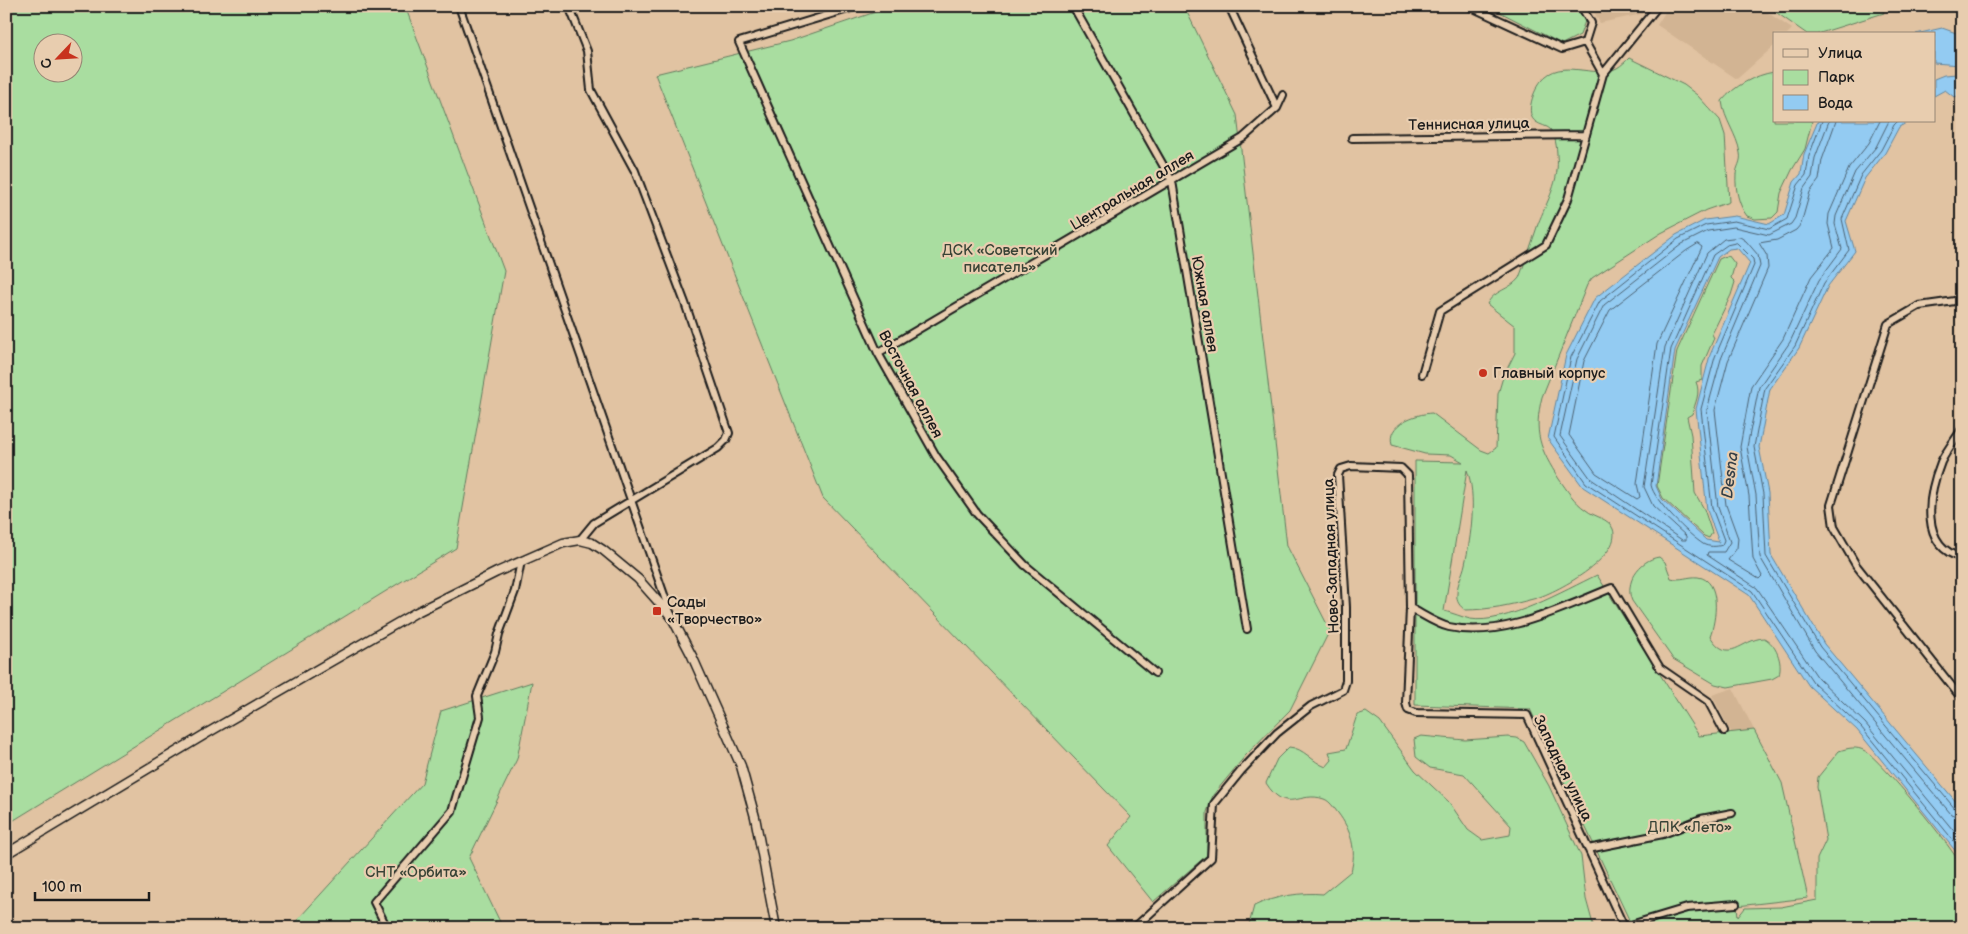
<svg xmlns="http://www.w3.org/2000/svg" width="1968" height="934" viewBox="0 0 1968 934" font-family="'Balsamiq Sans',sans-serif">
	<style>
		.built { fill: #d2b493 }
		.green { fill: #a9dda0; stroke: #627c5e; fill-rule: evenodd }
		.water { fill: #93cbf2; stroke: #63859c; fill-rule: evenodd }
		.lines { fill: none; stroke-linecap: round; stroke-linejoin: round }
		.shore { stroke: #4c6272; stroke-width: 1 }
		.minor-casing { stroke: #1c1c1c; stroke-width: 10 }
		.tertiary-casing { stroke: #1c1c1c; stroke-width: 11 }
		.minor { stroke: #e8cdaf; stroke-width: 6 }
		.tertiary { stroke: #e8cdaf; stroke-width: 8 }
		.poi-dot { fill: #c8321e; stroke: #e8cdaf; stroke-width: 2 }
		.labels { text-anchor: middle; stroke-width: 4.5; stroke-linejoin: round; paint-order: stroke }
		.street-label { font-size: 15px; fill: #1c1c1c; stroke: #e8cdaf }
		.park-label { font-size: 15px; fill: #384336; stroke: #e8cdaf }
		.poi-label { font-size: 15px; fill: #1c1c1c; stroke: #e8cdaf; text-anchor: start }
		.water-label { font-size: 16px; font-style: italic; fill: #343f47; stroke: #e8cdaf }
	</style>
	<rect width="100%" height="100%" fill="#e1c3a2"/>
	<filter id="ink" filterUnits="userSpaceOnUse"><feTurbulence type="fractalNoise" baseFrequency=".02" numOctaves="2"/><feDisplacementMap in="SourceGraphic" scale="10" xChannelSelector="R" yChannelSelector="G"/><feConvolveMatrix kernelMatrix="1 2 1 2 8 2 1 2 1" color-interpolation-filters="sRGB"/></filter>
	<g filter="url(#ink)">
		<!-- built -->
		<path class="built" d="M1591,6H1647L1642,14L1600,23Z
			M1669,6H1758L1792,29L1787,34H1774V46L1737,79L1657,25Z
			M1733,688L1754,730L1732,734L1712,695Z"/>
		<!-- green -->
		<path class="green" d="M6,6H405L504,271L456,548L6,825ZM42,42H72V72H42Z
			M893,6H1184L1237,115L1287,546L1330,630L1290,710L1246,755L1213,795L1207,812V855L1153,902L1108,846L1131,817L823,498L655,74L790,41Z
			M1488,6H1576L1585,21L1580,35L1562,44Z
			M1767,6H1881L1884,13L1817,34H1807Z
			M1629,58L1684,85L1697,95L1720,120L1725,135L1729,202L1706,210L1661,233L1592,278L1587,285L1542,397C1533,433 1540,449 1559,479C1567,490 1574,502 1586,510C1594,517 1609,518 1613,529C1623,557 1554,594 1533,599C1511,605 1488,610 1465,610C1460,606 1456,602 1457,594C1457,583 1463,574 1465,564C1471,538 1477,495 1467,470L1444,611C1453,613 1462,617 1470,619C1505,625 1565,590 1597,575L1699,736L1754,730L1782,783L1808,898L1737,906L1738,917L1745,908L1781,907L1817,900V859L1826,840L1817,787L1818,777L1839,751C1848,748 1857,746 1865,751C1880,759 1955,850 1961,866C1965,876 1962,915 1962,928H1889L1874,922L1854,928H1633L1530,709L1415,705V461L1463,462L1451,455L1425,454L1392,445C1386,424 1415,414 1432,413L1481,450L1489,453L1496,448L1498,394L1503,377L1515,353V326L1487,304C1494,290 1510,290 1519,278C1526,260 1532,242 1538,224C1547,201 1560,181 1557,155C1557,148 1555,134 1550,129C1547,126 1540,125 1536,122C1524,114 1534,90 1541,81C1561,56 1594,80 1617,68C1622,65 1626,61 1629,58Z
			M1774,72V121H1812L1805,149L1792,170L1781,193L1778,212L1772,218L1755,219L1747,216C1739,206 1735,189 1736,175C1736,167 1742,162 1740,153C1737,134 1724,120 1722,101C1734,86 1755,75 1774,72Z
			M1728,255L1735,264L1731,278L1735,282L1731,295L1712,334L1714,338L1702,366V380L1696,382C1701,393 1695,403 1692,414L1687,417L1691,435L1695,493L1704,509L1712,533L1709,538L1704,536L1663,498L1657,486L1677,351L1719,259Z
			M1659,557L1665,562L1671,578C1681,581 1688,576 1698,577C1722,580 1716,621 1710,636C1729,666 1741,639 1764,638C1776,644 1783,662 1779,675L1772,679L1728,687L1715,684L1673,659L1632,601C1624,583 1639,560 1659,557Z
			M532,682L517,759L469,858L503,928H290L422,783L441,711Z
			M1366,712L1380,722L1415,770L1449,802L1468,830L1482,840L1510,835L1511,826L1464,774L1430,768L1416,757L1414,739L1421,736L1465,740L1508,737L1517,738L1524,742L1549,786L1581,856L1586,899L1594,928H1248L1254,906C1274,896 1302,892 1323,894L1351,871C1357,850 1351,830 1338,813C1334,808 1330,801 1324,799C1299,790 1287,816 1266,783L1277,759L1289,747C1304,748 1312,762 1326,767L1332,760L1329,752L1346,749L1357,715Z"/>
		<!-- water -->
		<path class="water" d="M1942,28L1962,35V95L1954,97L1945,90L1934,96V79L1944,75L1957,74L1960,65L1934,63V34H1916Z
			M1818,121H1910L1899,127L1885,153L1865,178L1846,221L1855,251L1828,286L1799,348L1770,389L1759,447L1768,493L1771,555L1824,644L1962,809V859L1857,730L1809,686L1749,595L1583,487L1548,439L1566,355L1595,298L1676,235L1705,220L1735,216L1769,224L1784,215L1794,182L1801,174L1804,154ZM1737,248L1750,263L1710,355L1696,409L1707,510L1719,542L1706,540L1662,499L1656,486L1675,350L1718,257L1729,249Z"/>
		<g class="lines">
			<!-- shore -->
			<path class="shore" d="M1822,121L1809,156L1806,175L1798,185L1787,219L1769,229L1734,221L1706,225L1678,239L1600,301L1571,357L1554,437L1586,483L1752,591L1813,682L1861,727L1962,851
				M1829,121L1815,158L1812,177L1804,188L1795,218L1791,224L1769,235L1734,227L1708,231L1682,244L1604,305L1577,359L1560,436L1591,479L1682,540H1686V536L1653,506L1644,487L1665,347L1707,253L1724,239L1740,237L1746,241L1758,255L1760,266L1721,359L1707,410L1718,507L1730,542L1724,552H1708L1707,555L1757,588L1818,678L1865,723L1962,841
				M1836,121L1822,160L1819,180L1810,192L1801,224L1796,230L1777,240L1759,243L1767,256L1768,268L1728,361L1715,410L1726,505L1738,538L1737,548L1728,560L1759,579L1762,576L1753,559L1749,496L1740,447L1751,386L1783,339L1811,277L1834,248L1828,224L1829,214L1849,168L1869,143L1880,121
				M1889,121L1876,147L1855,172L1836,216L1835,224L1842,249L1819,280L1790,342L1759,387L1747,447L1756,495L1760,557L1815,651L1951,814L1962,818
				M1898,121L1894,125L1881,150L1861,175L1842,219L1849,250L1824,283L1795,346L1765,388L1754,447L1763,494L1766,556L1820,647L1956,810L1962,812
				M1737,243L1753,259L1754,265L1715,357L1701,409L1712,508L1724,540L1722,545C1717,547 1708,547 1703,544C1689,535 1654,501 1651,485L1671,349L1713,255L1727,245Z
				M1698,244L1702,247L1657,344L1637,484L1640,497L1637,499L1596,473L1569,435L1584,361L1610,310L1686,251Z"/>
			<defs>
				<path id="minor" d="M459,6L671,615
					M569,6L587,51L591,90L635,171L685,303L729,433L726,440L718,448L594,523L580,540
					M858,6L739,42L878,353L936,456L977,514L1025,565L1155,673
					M1073,6L1172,181L1247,629
					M1229,6L1277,108
					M1469,6L1562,49L1585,42
					M1581,6L1591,23L1585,42L1603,74
					M1352,138L1586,135
					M1962,300L1919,306L1888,324L1831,505L1834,527L1856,565L1962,699
					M878,353L1243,138L1277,108L1283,95
					M1422,374L1440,311L1546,245L1568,199L1603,74L1658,6
					M1962,429C1955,440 1946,451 1941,462C1928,495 1919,546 1962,558
					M1410,608C1422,614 1436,624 1449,627C1503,639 1563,607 1612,588L1660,668L1708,701L1724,731
					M1588,849L1663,834L1701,819L1732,813
					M387,928L374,902L452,811L480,717L477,696L495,652L499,634L515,591L521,561
					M1134,928L1211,858L1214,804L1241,771L1277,733L1311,706L1343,690L1346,681V607L1338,475L1341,469L1351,466L1401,468L1408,475L1410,608L1406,703L1408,710L1416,713L1527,715L1624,927L1687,908L1736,904"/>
				<path id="tertiary" d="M6,854L209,732L415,613L497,572L563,543L580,540L592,543L603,550L638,579L671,616L692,656L741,766L755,817L776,928"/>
			</defs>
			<!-- minor casing -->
			<use href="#minor" class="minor-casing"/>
			<!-- tertiary casing -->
			<use href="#tertiary" class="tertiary-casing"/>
			<!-- minor -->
			<use href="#minor" class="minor"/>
			<!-- tertiary -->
			<use href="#tertiary" class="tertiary"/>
		</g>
	</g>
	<!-- markers -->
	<g class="poi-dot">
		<circle cx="1483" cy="373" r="5"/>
		<rect x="652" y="606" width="10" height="10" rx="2.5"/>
	</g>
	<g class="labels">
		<!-- street labels -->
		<g class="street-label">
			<text transform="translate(1469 124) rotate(-1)" y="5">Теннисная улица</text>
			<text transform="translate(1132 190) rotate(-31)" y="5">Центральная аллея</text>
			<text transform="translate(1205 304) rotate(80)" y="5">Южная аллея</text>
			<text transform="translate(911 384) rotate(62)" y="5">Восточная аллея</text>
			<text transform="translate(1331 556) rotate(-92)" y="5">Ново-Западная улица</text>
			<text transform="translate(1563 768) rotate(64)" y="5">Западная улица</text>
		</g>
		<!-- park labels -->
		<g class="park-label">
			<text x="1000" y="255">ДСК «Советский<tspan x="1000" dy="17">писатель»</tspan></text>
			<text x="1690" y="832">ДПК «Лето»</text>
			<text x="416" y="877">СНТ «Орбита»</text>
		</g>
		<!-- poi labels -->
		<g class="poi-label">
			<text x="1493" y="378">Главный корпус</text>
			<text x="667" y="607">Сады<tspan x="667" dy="17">«Творчество»</tspan></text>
		</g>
		<!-- water labels -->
		<g class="water-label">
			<text transform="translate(1729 475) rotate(-83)" y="6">Desna</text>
		</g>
	</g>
	<!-- margin -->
	<rect width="1968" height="934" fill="none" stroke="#e8cdaf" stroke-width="25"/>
	<rect x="12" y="12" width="1943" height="909" fill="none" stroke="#1c1c1c" stroke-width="2" filter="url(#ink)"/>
	<!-- legend -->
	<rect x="1773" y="32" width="162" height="90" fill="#e8cdaf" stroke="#968674"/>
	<rect x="1783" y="49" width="25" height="8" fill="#e8cdaf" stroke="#968674"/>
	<text x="1818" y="58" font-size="15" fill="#1c1c1c">Улица</text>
	<rect x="1783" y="70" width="25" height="15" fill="#a9dda0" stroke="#968674"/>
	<text x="1818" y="82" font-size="15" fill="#1c1c1c">Парк</text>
	<rect x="1783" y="95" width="25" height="15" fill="#93cbf2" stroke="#968674"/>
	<text x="1818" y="108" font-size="15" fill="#1c1c1c">Вода</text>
	<!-- north arrow -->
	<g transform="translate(58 58) rotate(245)"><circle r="24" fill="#e8cdaf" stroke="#968674"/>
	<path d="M0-4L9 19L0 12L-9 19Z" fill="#c8321e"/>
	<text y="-8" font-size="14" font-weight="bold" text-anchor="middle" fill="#1c1c1c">С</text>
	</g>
	<!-- scale -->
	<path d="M35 892v8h114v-8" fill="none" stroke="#1c1c1c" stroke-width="2.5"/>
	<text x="42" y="892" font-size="15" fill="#1c1c1c" stroke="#e8cdaf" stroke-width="4" paint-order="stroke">100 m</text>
</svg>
